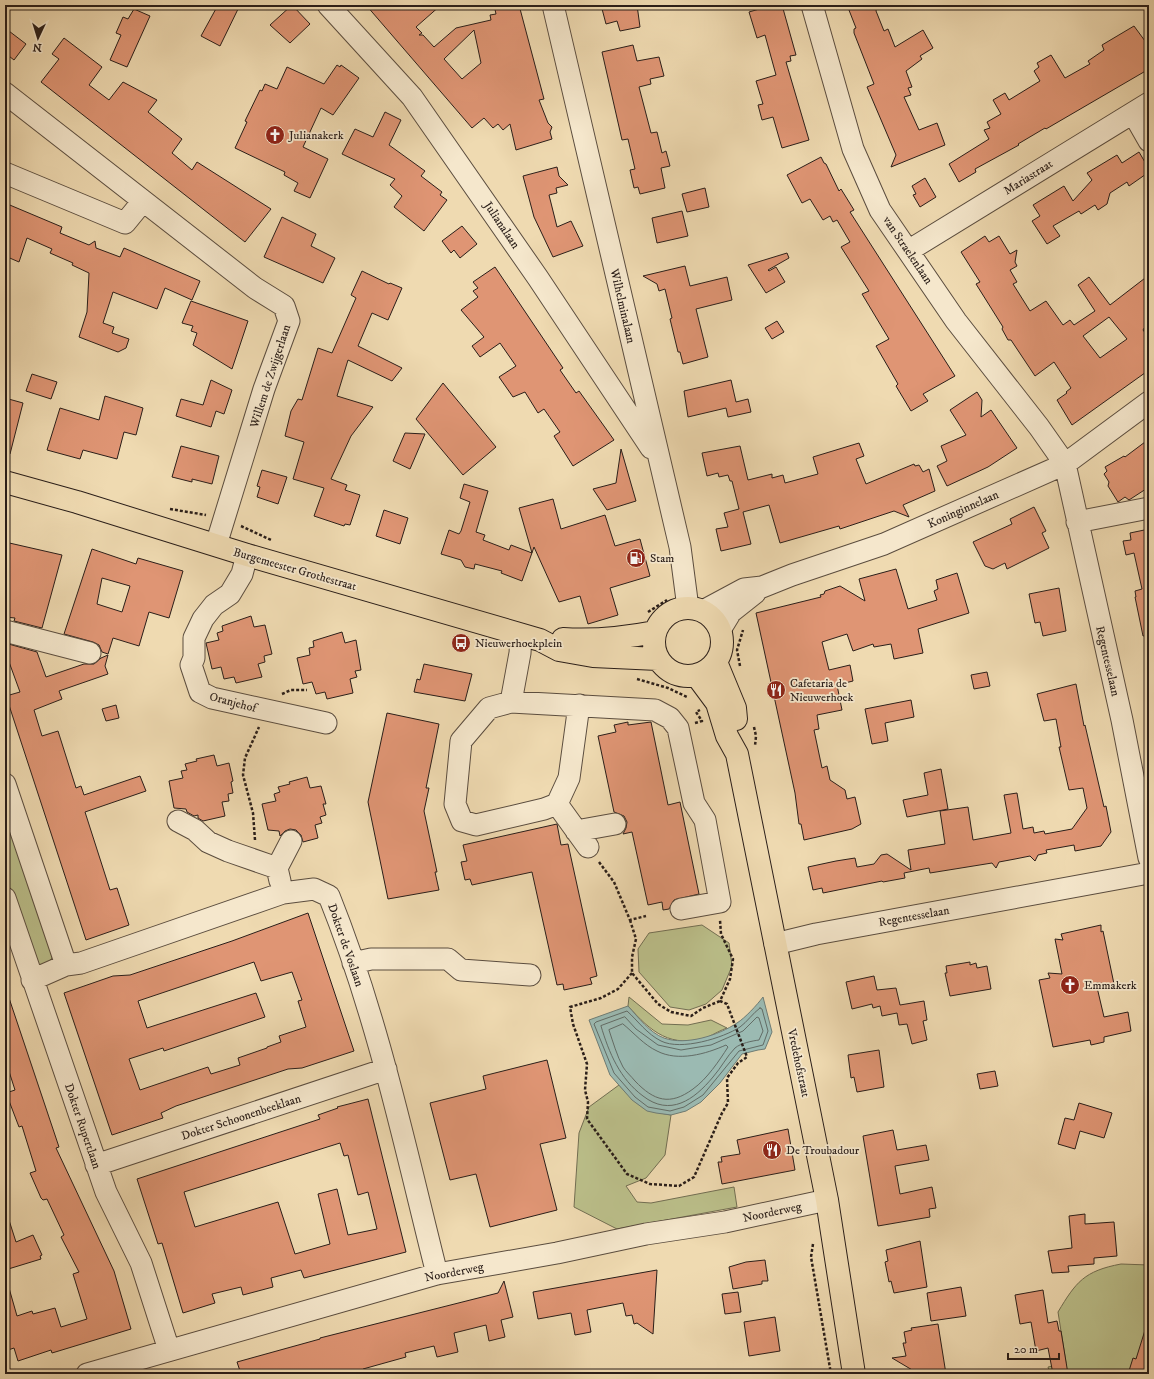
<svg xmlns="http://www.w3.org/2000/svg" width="1154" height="1379" viewBox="0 0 1154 1379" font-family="'IM FELL DW Pica',serif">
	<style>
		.green { fill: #bbbf8a; stroke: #726e52 }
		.water { fill: #9bbab2; stroke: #6e7c75 }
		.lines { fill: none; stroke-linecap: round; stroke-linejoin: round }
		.shore { stroke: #626c66; stroke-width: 1 }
		.building { fill: #df9574; stroke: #2a1e19; fill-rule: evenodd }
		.minor-casing { stroke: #5b4d3f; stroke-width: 23 }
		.major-casing { stroke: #2a1e19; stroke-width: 24 }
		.path { stroke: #2a1e19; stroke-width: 2.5; stroke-dasharray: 3 2; stroke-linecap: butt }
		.minor { stroke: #f5e7cc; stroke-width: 21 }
		.major { stroke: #efdab1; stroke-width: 22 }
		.labels { text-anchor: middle; stroke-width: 3.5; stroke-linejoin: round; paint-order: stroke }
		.poi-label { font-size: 12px; fill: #2a1e19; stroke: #f5e7cc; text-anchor: start }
		.street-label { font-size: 12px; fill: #2a1e19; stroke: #f5e7cc }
	</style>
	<rect width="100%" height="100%" fill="#efdab1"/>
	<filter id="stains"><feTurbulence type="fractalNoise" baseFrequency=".005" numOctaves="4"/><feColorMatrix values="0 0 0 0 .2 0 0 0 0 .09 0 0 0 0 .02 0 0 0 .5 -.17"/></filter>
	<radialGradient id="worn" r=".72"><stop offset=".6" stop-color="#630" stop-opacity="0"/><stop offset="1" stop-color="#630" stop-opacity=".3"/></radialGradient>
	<!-- green -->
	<path class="green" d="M5,806L52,945V958L46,964L36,965L5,875Z
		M702,925L729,943L732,966L722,990L706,1004L689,1010L670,1007L639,972L638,949L649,933Z
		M629,997L662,1024L688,1025L711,1020L727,1028C721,1030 714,1034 708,1037C671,1049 651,1032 628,1006Z
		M619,1085C639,1107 642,1110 671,1115L665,1155L646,1178L626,1186L637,1202L651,1203L734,1187L737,1207L617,1229L574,1207L579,1133L589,1107Z
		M1121,1264L1149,1265V1374H1050L1048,1367L1066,1363L1058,1312C1076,1282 1084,1271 1121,1264Z"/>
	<!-- water -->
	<path class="water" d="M763,997L772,1032L765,1049L758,1050L742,1054L720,1083L701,1102L686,1111L671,1115L656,1113L647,1111L632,1100L610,1075L589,1020L628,1006C638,1017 650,1033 664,1038C686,1046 719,1035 737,1023C745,1018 757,1005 763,997Z"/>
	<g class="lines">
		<!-- shore -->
		<path class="shore" d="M760,1008L762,1009L768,1031L763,1045L739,1051L703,1095L684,1107L670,1111L648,1107L635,1097L614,1073L594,1024L596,1022L627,1011C638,1021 647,1034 661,1041C681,1051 723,1038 740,1027C747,1022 753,1013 760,1008Z
			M625,1017L636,1029L658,1045L681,1050L711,1045L743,1031L757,1017L759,1018L763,1031L759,1040C752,1041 741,1043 735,1048C727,1056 721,1068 713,1077C694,1100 670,1117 643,1096C620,1079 609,1053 601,1026Z
			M623,1024C634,1033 644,1045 657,1051C678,1062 706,1054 726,1045L728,1047C719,1061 707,1079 693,1089C670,1106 654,1101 635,1081C631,1076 626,1072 623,1067C617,1056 613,1042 609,1030Z"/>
	</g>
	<!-- building -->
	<path class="building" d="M218,5H240L220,46L201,36Z
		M292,5L310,24L290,43L270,25Z
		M366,5H441L416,27L422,33L419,35H423L434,47L456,28L491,20L490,15L496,14L494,5H519L544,99L539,100L548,123L552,127L550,132L552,139L516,150L510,124L503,130L498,124L493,128L484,118L472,128ZM474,30L481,63L462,79L444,59Z
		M601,5H637L640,27L620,31L617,21L606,24Z
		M773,5H782L796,55L790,56L791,61L786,62L809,140L782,148L773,117L762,120L758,105L763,104L756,81L776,75L765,35L757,38L749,12Z
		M847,5H877L876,11L884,31L888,29L895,47L923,30L933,48L920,56L922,59L906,71L912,87L908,88L911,95L904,97L919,130L937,123L945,145L891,167L896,155L867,87L874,84L854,33V29L856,28Z
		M134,9L150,16L127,67L110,60L121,35L116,33L123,17L128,19Z
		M1134,26L1145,41L1149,38V69L1046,129L1045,128L1018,144L1019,145L975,169L976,172L959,182L949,164L989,139L984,130L990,128L987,122L1001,114L993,100L1005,93L1009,100L1040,81L1034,71L1039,67L1037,63L1051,55L1065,78L1090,64L1088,61L1104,50L1102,45Z
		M5,28L26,44L14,60L5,53Z
		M64,38L102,67L89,85L109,100L123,82L157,100L148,112L182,139L172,153L192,170L197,162L271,209L245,242L41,82L59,59L52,54Z
		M633,45L637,61L659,57L664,76L650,79L651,84L639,87L651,133L657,132L662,153L666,151L670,166L661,168L665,188L640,194L638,187L634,188L630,170L635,169L628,139L622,140L602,52Z
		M337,65L340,67L341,65L359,78L333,115L321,108L303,147L328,159L310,198L294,191L298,183L284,175L285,172L235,148L247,122L245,121L260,90L262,91L265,84L277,89L287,67L324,84Z
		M385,112L401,120L389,145L425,171L421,176L442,192L440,195L447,200L424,231L394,207L402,196L390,185L395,179L342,154L355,129L373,137Z
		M1139,152L1149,169V172L1129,186L1127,182L1110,193L1107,204L1098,210L1095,205L1081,214L1079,211L1053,226L1060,236L1047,244L1032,221L1040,216L1033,205L1064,186L1073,201L1092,180L1087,173L1117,155L1122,163Z
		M821,157L824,163L826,164L839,191L841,189L854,210L850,212L955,376L923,394L928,401L911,411L896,386L898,384L876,346L889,339L862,294L869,291L841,247L850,242L837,220L833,222L830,216L823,220L810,199L802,203L787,175Z
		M557,167L559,176L568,185L556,188L557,193L549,195L557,227L571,221L583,246L553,257L534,217L523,176Z
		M925,178L936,197L920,207L913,195L916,194L912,186Z
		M705,188L709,207L687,212L682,194Z
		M5,203L62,227L60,233L89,245L95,241L96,248L120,257L124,248L200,281L192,300L165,288L157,309L113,292L103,323L114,327L112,333L129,339L126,348L118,352L79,337L87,312L89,273L72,265L73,263L50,253L52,249L27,238L19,262L5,256Z
		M682,211L688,236L657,243L652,218Z
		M282,217L316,234L311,246L335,258L323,283L264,257Z
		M462,226L477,244L460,258L454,250L451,253L442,241Z
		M985,236L989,242L999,236L1010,254L1017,250L1015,262L1017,266L1010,270L1017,282L1013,284L1030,311L1046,301L1063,325L1070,320L1074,325L1095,311L1078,285L1089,277L1110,305L1149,275V320L1143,330L1149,338V370L1072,425L1057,400L1067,393L1066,392L1071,388L1054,362L1035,376L1011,340H1008L1002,329L1003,327L976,284L980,282L961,252ZM1109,317L1127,339L1100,358L1083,336Z
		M787,253L789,258L768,270L769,271L776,267L785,282L766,293L748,265Z
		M685,266L690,286L727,277L732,300L696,309L708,357L683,364L680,352H678L670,319L672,318L665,289L659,291L657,284L643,276Z
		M495,267L563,368L560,370L576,393L579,391L614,440L573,466L554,436L560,432L544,409L538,413L525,392L513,397L499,377L516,366L500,343L480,357L472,346L484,337L461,310L478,297L473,291L478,288L473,282Z
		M362,271L389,284L390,283L402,288L388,320L372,313L358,346L402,368L392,381L348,360L337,396L373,407L351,436L331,479L347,485L345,490L360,495L350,525L345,524L344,526L314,516L324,488L293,479L304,442L285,436L291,411L298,399L302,400L318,348L332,353L356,298L351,295Z
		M191,301L248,321L232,369L193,345L197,333L191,331L193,326L182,323Z
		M777,321L784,332L772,339L765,328Z
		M32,374L57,382L51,399L26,391Z
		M211,380L232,390L224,414L216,411L211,427L176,416L181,399L203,405Z
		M731,380L736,402L748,399L751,412L728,417L726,408L688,417L684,391Z
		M443,383L496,447L463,475L416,419Z
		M977,392L982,400L981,417L991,410L1017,448L988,467L947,486L937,466L947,461L941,446L966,435L950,410Z
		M105,396L143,408L136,435L124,432L117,459L83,450L80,459L47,450L60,408L99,420Z
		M5,398L23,403L10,454H5Z
		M405,433L425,434L410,469L393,461Z
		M1149,439V487L1129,500L1125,497L1118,502L1108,486L1109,482L1104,474L1107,471L1105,467L1124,456L1125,457Z
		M859,443L864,456L856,459L866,484L914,464L915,466L919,465L923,472L929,469L935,491L903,505L909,517L894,511L840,529L839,526L780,543L769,505L743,512L751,544L721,551L716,529L728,527L724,513L739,509L732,481H730L728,475L719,477L718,473L707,476L702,453L740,446L748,480L772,474V478L783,475L785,483L818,474L813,457Z
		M181,446L219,456L212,484L192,479V482L172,477Z
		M621,449L636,501L607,510L593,489L616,483Z
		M262,470L287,477L278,504L257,497L260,487L257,486Z
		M464,484L488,491L476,532L485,535L483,540L509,550L511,545L532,553L519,508L553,499L561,529L605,515L615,546L640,539L650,576L610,588L618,615L588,624L580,596L559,602L534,547L522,581L501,573L502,571L475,564L474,569L465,567L461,560L441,554L449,530L459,534L461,531L470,502L460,498Z
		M1034,507L1046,531L1042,533L1049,548L1007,569L1005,563L993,569L985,566L973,542L1012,524L1010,519Z
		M384,510L408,518L400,544L376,536Z
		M1149,529V635L1143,636L1135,597H1136L1135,591L1142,589L1134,553L1126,555L1123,541L1131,540L1130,533Z
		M5,542L62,555L42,628L14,621L15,618L5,617Z
		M92,549L136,564L138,558L183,571L169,618L149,612L139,646L113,638L108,654L102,652L99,645L93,642L64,634ZM102,578L130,586L122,612L97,604Z
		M896,569L908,609L937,600L934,591L938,589L936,580L957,573L969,613L918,629L923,653L894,659L891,644L874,647L873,644L853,651L847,634L822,642L829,670L850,665L853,681L837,685L842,710L817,715L819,729L814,730L822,768L827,766L830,780L845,790L847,799L855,797L861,824L852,829L804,840L801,824H799L795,793L756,613L821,597L820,595L824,594L825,591L840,586L865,601L859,579Z
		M1059,588L1066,631L1043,636L1040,622L1035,623L1029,594Z
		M251,616L254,627L265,625L272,654L264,656L265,662L258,664L262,677L236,683L234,677L224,679L221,667L212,669L206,643L219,640L217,633L223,631L222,626Z
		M342,632L345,643L356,640L361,670L355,671L357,677L350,679L353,693L327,699L325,692L316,694L312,682L303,684L297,658L310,655L309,648L314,647L313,641Z
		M5,643L37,652L46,677L84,664H94L101,658L108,655L105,666L108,674L59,691L62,699L34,710L42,736L58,731L76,788L81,786L84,795L140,776L146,791L85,812L110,890L117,888L129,925L86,940L6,696L20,692L5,651Z
		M424,664L472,674L465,701L414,692L417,679L420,680Z
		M987,672L990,686L974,689L971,675Z
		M1076,684L1084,726L1085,725L1104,807L1106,806L1111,832L1101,846L1075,851L1074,845L1046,850L1047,853L1038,855L1035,861L1030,856L1015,859L999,862L996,868L992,863L930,873L929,868L904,873L905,878L883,882L882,881L823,893L822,888L813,890L808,867L836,861L855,858L857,867L874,864L881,855L887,854L911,870L908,850L945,844L940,811L968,807L973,840L1011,833L1004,795L1017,793L1023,829L1033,827L1034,833L1044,831L1045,834L1072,829L1087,808L1083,788L1069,790L1059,747H1061L1056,719L1044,721L1037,694Z
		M911,700L914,717L885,723L888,741L872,744L865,709Z
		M116,705L119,718L106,721L102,709Z
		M387,713L439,724L426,788H429L424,811L437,872H435L439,890L388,899L368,802Z
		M628,722V725L651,722L668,805L680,802L699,894L674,900L669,909L663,910L662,902L648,905L632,832L623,834L626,828L627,822L624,816L614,812L598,736L616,732L614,725Z
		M214,755L217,766L229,763L233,781L231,782L233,793L228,794L229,801L222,802L225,816L203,821L198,818V815L194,816L187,812L186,809L174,808L169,781L183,778L181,771L187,770L185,764L197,761L196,759Z
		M941,769L948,809L907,817L903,800L928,795L924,773Z
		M307,777L310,788L321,786L326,804H323L326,815L320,817L322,823L315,825L318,838L303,842L301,835L296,830L290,829L285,831L280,836L279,831L268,830L262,804L276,801L274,794L280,792L278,787L290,784L289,782Z
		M557,824L561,845L568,844L597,976L590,978L592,984L564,990L563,984L557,985L532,872L472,885L470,879L465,880L461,862L467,861L463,845Z
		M308,913L354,1051L302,1068L288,1069L176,1106L161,1113L163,1118L112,1135L64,993L113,976L130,975L232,941ZM254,962L261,981L292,972L302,1000L298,1001L306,1027L279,1036L281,1042L267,1047V1048L238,1058L240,1065L211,1074L208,1067L140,1090L129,1059L163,1048L164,1051L265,1017L256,993L147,1028L138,1001Z
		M1101,925V932L1103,931L1114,984L1096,983L1104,1017L1128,1012L1131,1031L1104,1037V1042L1091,1045L1090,1040L1053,1047L1039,980L1050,978L1048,973L1062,974L1055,939L1063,940L1061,934Z
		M970,962V965L976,963L977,968L987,966L991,989L950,996L945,973H947L946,966Z
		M874,976L877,990L896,988L900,1005L924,1001L927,1020L923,1021L927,1040L912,1044L907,1024L899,1025L897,1013L882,1016L880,1006L873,1008L872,1004L852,1009L846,982Z
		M8,995L59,1147L56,1148L114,1271L131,1329L52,1353L51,1350L18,1361L14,1348L5,1351V1289L9,1288L17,1316L32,1311L33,1314L55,1308L61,1327L87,1319L73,1274L79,1272L61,1237L64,1235L47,1199L43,1200L41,1198L30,1173L36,1171L22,1126L19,1127L6,1093L15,1090L5,1059V996Z
		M879,1050L884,1087L857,1092L854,1077L851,1078L848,1055Z
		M547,1060L566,1138L540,1144L557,1210L490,1227L476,1174L450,1180L430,1103L486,1089L483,1076Z
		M995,1071L998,1086L980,1089L977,1074Z
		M368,1099L406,1252L304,1278L301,1270L271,1278L273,1287L243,1295L241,1287L212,1294L215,1303L183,1313L162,1243L158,1244L137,1179L320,1119L318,1115L338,1108L337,1107ZM340,1143L344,1156L348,1155L358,1195L368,1192L377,1229L348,1235L337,1189L318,1194L330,1244L295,1254L278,1202L195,1227L184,1192Z
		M1079,1103L1112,1113L1104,1138L1080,1131L1075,1149L1058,1144L1065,1118L1074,1120Z
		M788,1129L795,1170L722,1184L718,1162H722L721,1157L740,1154L737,1140Z
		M893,1130L897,1150L926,1145L929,1160L895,1166L900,1194L932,1187L936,1208L929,1209L930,1217L878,1226L863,1136Z
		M1085,1214V1224L1114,1222L1117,1256L1094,1258V1264L1068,1266L1069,1272L1052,1273L1048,1251L1072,1248L1069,1216Z
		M8,1217L16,1242L33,1235L42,1255L40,1256L41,1259L5,1270V1218Z
		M920,1241L927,1287L894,1293L891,1281L889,1282L885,1262L888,1261L886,1250Z
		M765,1260L768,1281H762V1284L733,1289L729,1267L746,1262Z
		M657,1270L653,1334L637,1323L634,1324L632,1315L626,1316L623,1303L587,1310L591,1332L575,1335L571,1313L538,1319L533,1292Z
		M504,1281L513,1317L501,1320L505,1337L489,1341L486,1325L454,1333L458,1352L437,1357L434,1346L405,1353L406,1357L363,1369L364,1374H241L237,1362L320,1339V1338L498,1293Z
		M961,1287L966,1316L931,1321L927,1293Z
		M1043,1290L1048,1323L1057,1321L1059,1331H1061L1068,1374H1053L1048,1348L1036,1351L1031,1322L1020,1324L1015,1295Z
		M738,1292L741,1312L725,1314L722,1294Z
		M775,1317L780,1351L749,1356L744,1322Z
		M938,1324L946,1374H919L892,1358L906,1356L903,1343H906L904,1332L912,1330L911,1328Z
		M1146,1327H1149V1374H1128L1133,1358L1136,1359Z"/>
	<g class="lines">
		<defs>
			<path id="minor" d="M328,5L412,97L538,278L651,448
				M553,5L680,547L688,608
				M812,5L853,149L880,210L956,321L1039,427L1065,464L1122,720L1149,858
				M5,93L255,288L284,306L289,321L264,389L216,545
				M1133,113L1149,141
				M5,173L125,223L143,201
				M908,251L1149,103
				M1077,522L1149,508
				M247,555L242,574L230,594L214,605L203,619L194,638V658L191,665L200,692L212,698L326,723
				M703,611L744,589L762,587L792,575L884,544L1065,464L1149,402
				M720,630L731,612L755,593
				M5,631L90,653
				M511,702L520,653L521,636
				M579,705L569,778L557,804L544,809L476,825L462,821L455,804L461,741L489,708L511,702L655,710L670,718L678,728L694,803L705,820L720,902L681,909
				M5,784L66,965
				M557,804L588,847
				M178,821L195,830L208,842L228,851L277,868
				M576,831L615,824
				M280,881L277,868L291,841
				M5,898L106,1192L141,1263L169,1350
				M775,944L816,934L1149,873
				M353,963L371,959H448L461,970L530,975
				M32,980L66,965L81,963L283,893L314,889L329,896C378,1018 405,1147 437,1274
				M96,1165L386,1069
				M87,1374L437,1274L557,1253L646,1234L725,1222L827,1200"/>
			<path id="major" d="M5,482L77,502L247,555L540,640L559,650L593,656L658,659
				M654 642a34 34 0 1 1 68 0a34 34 0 1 1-68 0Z
				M563,639C595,641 624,638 655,632
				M716,662L735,708L736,719
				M697,676L717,703L727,736L737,754L827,1200L854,1374"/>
		</defs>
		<!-- minor casing -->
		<use href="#minor" class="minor-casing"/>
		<!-- major casing -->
		<use href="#major" class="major-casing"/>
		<!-- path -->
		<path class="path" d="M170,509L206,515
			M241,526L271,540
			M648,612L667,600
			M740,666L737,650L743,630
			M637,679L668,688L687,697
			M282,694L291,690H307
			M695,723L702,721L696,712L700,710
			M754,727L756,736L755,746
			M255,840L253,813L243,775L245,758L259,727
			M599,862L614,882L630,920L646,916
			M630,920L636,939L632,957V973L658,1004L671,1012L691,1016L703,1008L720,1001
			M632,973L618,989L601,998L570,1007L573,1024L587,1064L585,1090L588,1102L587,1119L627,1174L650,1184L679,1186L694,1177L722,1113L728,1103L727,1078L738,1063L747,1057L727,1004L720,1001L730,979L733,959L721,934L720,920
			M813,1244L811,1257L831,1374"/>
		<!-- minor -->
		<use href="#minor" class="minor"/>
		<!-- major -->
		<use href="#major" class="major"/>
	</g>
	<!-- icons -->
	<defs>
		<symbol id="church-disc" viewBox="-11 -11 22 22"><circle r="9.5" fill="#8f2418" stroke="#f5e7cc"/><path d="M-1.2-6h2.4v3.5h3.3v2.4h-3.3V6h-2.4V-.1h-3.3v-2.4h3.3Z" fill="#fff"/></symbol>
		<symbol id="fuel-disc" viewBox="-11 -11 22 22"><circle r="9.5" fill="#8f2418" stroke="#f5e7cc"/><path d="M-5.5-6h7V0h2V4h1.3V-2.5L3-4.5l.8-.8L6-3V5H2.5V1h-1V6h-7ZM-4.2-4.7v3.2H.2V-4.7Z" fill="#fff"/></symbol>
		<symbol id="bus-disc" viewBox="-11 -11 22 22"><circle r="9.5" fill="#8f2418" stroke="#f5e7cc"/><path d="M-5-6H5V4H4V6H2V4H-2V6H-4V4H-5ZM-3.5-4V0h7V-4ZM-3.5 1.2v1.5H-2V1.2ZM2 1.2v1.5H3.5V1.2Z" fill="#fff"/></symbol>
		<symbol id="restaurant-disc" viewBox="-11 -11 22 22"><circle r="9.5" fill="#8f2418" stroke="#f5e7cc"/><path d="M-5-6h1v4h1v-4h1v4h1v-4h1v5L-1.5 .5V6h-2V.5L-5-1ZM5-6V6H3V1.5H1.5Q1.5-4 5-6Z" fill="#fff"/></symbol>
	</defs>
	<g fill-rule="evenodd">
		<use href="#church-disc" x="264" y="124" width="22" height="22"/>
		<use href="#fuel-disc" x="625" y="547" width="22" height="22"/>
		<use href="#bus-disc" x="450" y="632" width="22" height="22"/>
		<use href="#restaurant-disc" x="765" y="679" width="22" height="22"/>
		<use href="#church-disc" x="1059" y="974" width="22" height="22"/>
		<use href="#restaurant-disc" x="761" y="1139" width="22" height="22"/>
	</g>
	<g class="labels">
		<!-- poi labels -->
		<g class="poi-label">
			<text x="289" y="139">Julianakerk</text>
			<text x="650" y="562">Stam</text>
			<text x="475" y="647">Nieuwerhoekplein</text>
			<text x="790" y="687">Cafetaria de<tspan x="790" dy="14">Nieuwerhoek</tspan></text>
			<text x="1084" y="989">Emmakerk</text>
			<text x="786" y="1154">De Troubadour</text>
		</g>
		<!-- street labels -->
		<g class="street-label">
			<text transform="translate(1028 177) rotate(-32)" y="4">Mariastraat</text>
			<text transform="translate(502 225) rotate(56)" y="4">Julianalaan</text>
			<text transform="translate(908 250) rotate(56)" y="4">van Straelenlaan</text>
			<text transform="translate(623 306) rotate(77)" y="4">Wilhelminalaan</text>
			<text transform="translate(270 376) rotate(-72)" y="4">Willem de Zwijgerlaan</text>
			<text transform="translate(963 509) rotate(-24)" y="4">Koninginnelaan</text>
			<text transform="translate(295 569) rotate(16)" y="4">Burgemeester Grothestraat</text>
			<text transform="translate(1108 661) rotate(77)" y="4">Regentesselaan</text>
			<text transform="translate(233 702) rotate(15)" y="4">Oranjehof</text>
			<text transform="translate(914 916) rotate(-10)" y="4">Regentesselaan</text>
			<text transform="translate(346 945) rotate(71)" y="4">Dokter de Voslaan</text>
			<text transform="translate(799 1063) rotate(78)" y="4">Vredehofstraat</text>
			<text transform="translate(241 1117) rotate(-18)" y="4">Dokter Schoonenbeeklaan</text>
			<text transform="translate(83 1126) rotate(71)" y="4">Dokter Rupertlaan</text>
			<text transform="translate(772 1212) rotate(-12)" y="4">Noorderweg</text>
			<text transform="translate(454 1272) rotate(-11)" y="4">Noorderweg</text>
		</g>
	</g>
	<!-- margin -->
	<rect width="1154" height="1379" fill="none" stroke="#efdab1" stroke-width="20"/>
	<rect x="6" y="6" width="1142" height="1367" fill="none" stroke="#2a1e19" stroke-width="2"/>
	<rect x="10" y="10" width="1134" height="1359" fill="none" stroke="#2a1e19"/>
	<!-- north arrow -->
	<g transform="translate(38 38) rotate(184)" stroke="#f5e7cc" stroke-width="3" paint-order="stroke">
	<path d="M0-3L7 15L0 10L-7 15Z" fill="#2a1e19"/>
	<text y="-6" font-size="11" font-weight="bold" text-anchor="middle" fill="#2a1e19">N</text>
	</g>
	<!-- scale -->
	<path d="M1008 1353v6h51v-6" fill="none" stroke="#2a1e19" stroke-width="2"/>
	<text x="1014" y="1353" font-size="12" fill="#2a1e19" stroke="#f5e7cc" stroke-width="3" paint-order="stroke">20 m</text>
	<rect width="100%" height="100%" filter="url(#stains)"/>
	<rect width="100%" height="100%" fill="url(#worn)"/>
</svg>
